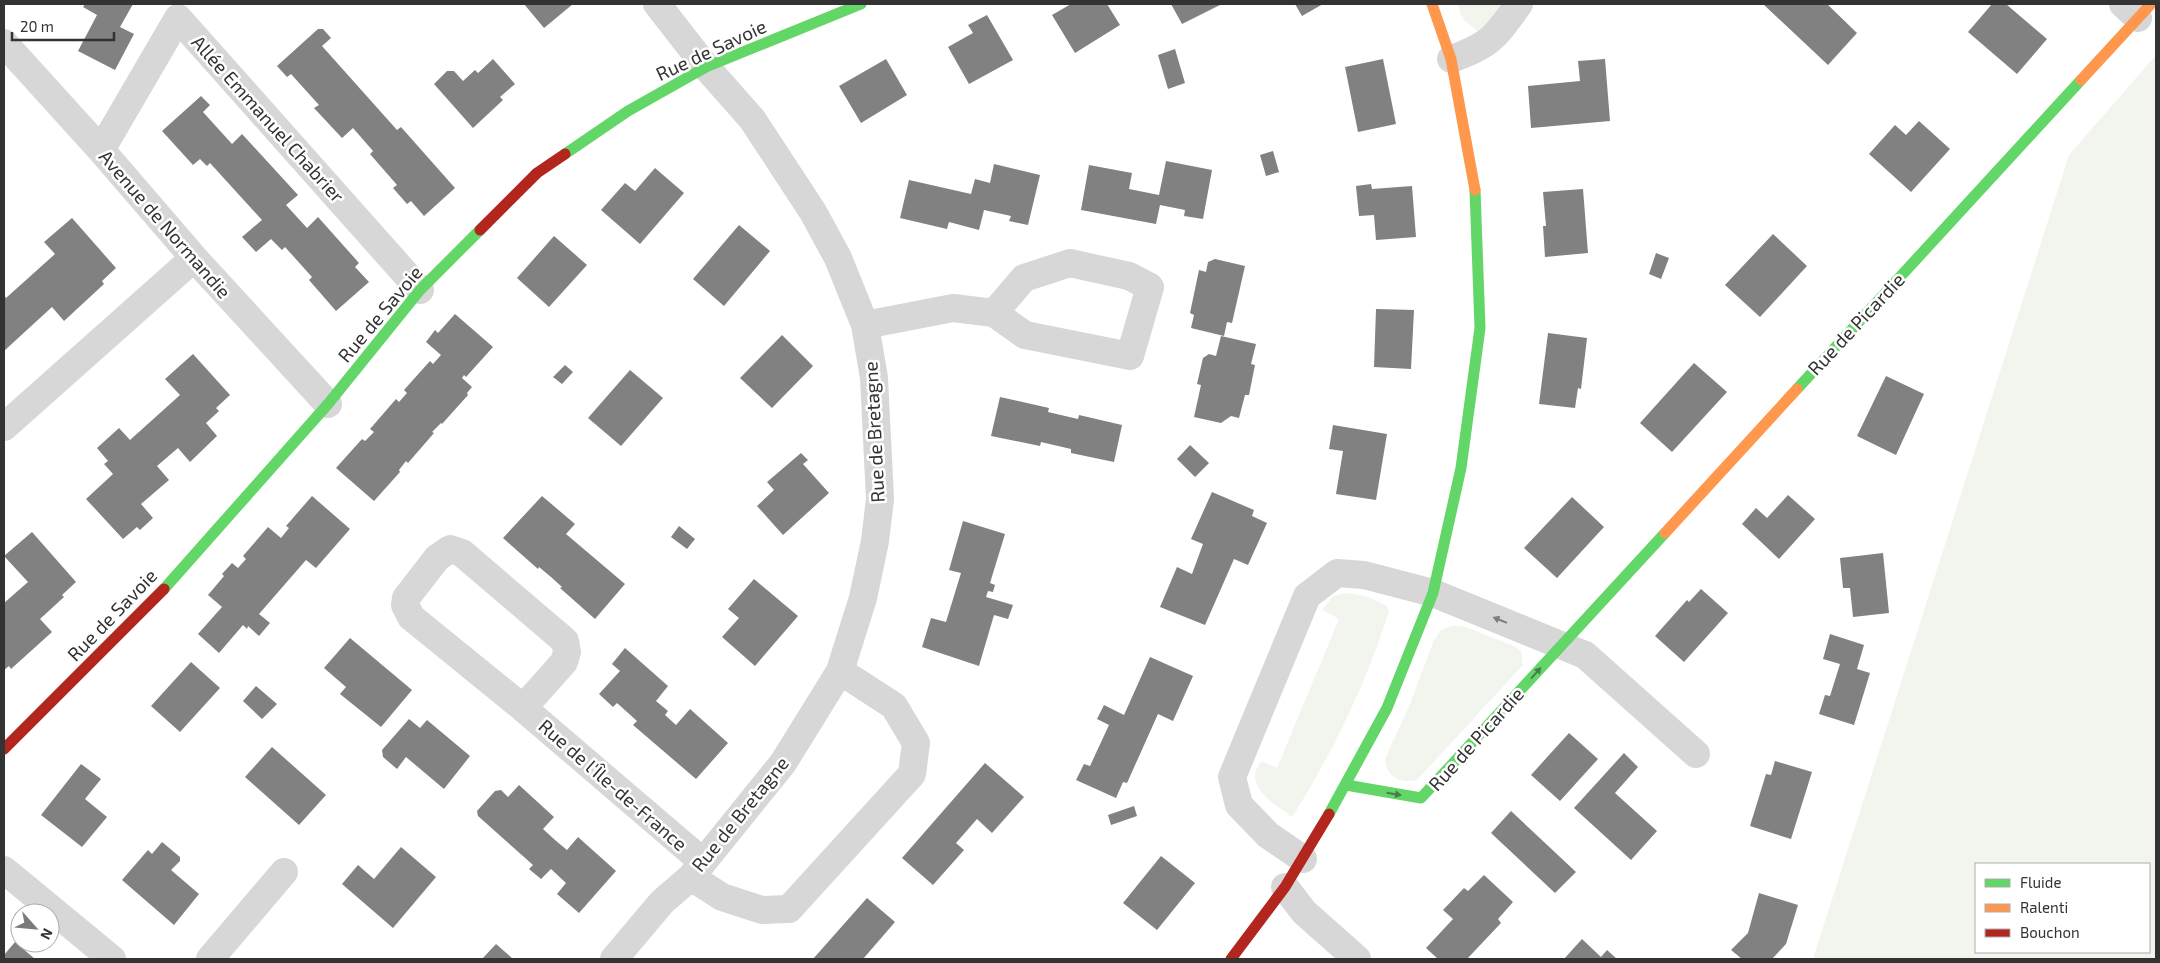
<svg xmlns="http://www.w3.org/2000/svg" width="2160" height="963" viewBox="0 0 2160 963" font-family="'Exo 2',sans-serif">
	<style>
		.green { fill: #f1f5ed; fill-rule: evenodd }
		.building { fill: #818181 }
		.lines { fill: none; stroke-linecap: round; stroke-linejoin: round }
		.street { stroke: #d7d7d7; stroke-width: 28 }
		.fast { stroke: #63d668; stroke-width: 11 }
		.slow { stroke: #ff974d; stroke-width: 11 }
		.jam { stroke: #b3261e; stroke-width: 11 }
		.oneway { fill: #7d7d7d }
		.oneway2 { fill: #497c4b }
		.labels { text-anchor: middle; stroke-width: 5; stroke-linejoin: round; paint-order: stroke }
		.street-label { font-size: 19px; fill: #333; stroke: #fff }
	</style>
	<rect width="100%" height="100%" fill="#fff"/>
	<!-- green -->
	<path class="green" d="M1457,4H1509L1482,35L1463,19Z
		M2156,55V959H1813L2069,155ZM1976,864H2149V952H1976Z
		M1346,593L1366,596L1387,606L1389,611C1366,683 1333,753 1292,817C1276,805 1240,785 1262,761L1277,768L1339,619L1322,610L1333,596Z
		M1452,626H1463L1514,646L1521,651L1523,665L1417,780C1401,784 1386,777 1385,759L1410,704L1434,640L1441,630Z"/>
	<!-- building -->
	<path class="building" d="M85,4H133L120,27L134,34L115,70L78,51L97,15L83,7Z
		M524,4H573L544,28Z
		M1071,4H1107L1120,25L1075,53L1052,15Z
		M1171,4H1222L1182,24Z
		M1295,4H1323L1302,16Z
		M1763,4H1827L1857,33L1828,65Z
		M1992,4H2006L2047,39L2017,74L1968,32Z
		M987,15L1013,60L969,84L948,47L973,33L968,25Z
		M318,29H323L331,38L322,46L397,130L401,127L455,188L424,216L411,201L407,204L393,188L397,185L370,154L373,151L353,128L342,138L314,108L319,105L291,74L287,77L277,66Z
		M1175,49L1185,83L1168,89L1158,55Z
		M493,59L515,84L500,97L503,100L473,128L434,84L447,71H454L463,81L475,70L478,73Z
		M886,59L907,95L861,123L839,86Z
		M1383,59L1396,124L1358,132L1345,67Z
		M1605,59L1610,121L1531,128L1528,86L1580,81L1578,61Z
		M201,96L210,105L203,112L232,144L242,134L298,195L286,205L307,228L318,217L359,263L355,267L369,282L336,311L309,280L312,277L285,247L282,250L271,239L256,252L242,237L262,220L210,163L207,166L200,159L193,165L162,131Z
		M1919,121L1950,149L1911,192L1869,154L1895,125L1906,135Z
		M1273,151L1279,172L1266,176L1260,155Z
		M1166,161L1212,170L1203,219L1184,216L1185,210L1160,205L1156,224L1081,210L1089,165L1132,173L1129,189L1159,195Z
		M994,164L1040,175L1028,225L1009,221L1011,216L984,210L979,230L949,222L947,229L900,218L909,180L971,194L975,179L990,183Z
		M655,168L684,193L640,244L601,210L625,183L635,191Z
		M1371,184L1372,189L1412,186L1416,237L1376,240L1374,215L1359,216L1356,186Z
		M1583,189L1588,253L1545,257L1543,226H1546L1543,192Z
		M72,218L116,268L102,281L104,284L64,321L52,307L4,351V295L6,298L55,254L44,242Z
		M739,225L770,251L724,306L693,279Z
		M1773,234L1807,266L1760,317L1725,285Z
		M554,236L587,265L549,307L517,278Z
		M1656,253L1669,258L1661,279L1649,274Z
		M1215,259L1245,266L1232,323L1227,322L1224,336L1191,328L1194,315L1190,313L1199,270L1206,272L1208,262Z
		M1376,309L1414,310L1411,369L1374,367Z
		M455,314L493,347L466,377L464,375L462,378L472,387L467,393L468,395L442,424L441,423L432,432L434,433L408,463L406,461L399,470L400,472L374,501L336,468L362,439L365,441L374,432L370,429L396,399L399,402L407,393L404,390L430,361L433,364L441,355L426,342L435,330L438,333Z
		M1548,333L1587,338L1581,389L1578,388L1575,408L1539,404Z
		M782,335L813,366L772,408L740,378Z
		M1221,336L1256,344L1251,364L1255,365L1249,395H1245L1239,418L1231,416L1221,423L1194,417L1201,385L1197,384L1203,358L1209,354L1216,356Z
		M193,354L230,395L216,408L219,411L206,423L217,436L190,462L178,448L157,466L169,480L141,504L153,518L140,530L137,527L123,539L86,499L113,474L104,464L108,461L97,448L119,428L130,440L180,395L165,379Z
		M1694,363L1727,392L1672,452L1640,423Z
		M565,365L573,372L562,384L553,377Z
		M630,370L663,398L621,446L588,418Z
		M1886,376L1924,394L1896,455L1857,436Z
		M1000,397L1049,408L1048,412L1078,419L1079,415L1122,425L1114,462L1071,453V449L1041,442L1040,446L991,436Z
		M1333,425L1387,434L1376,500L1336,494L1343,451L1329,449Z
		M1190,445L1209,463L1195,477L1177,459Z
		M801,453L808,460L803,464L829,493L783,535L757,506L774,490L767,482Z
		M1212,492L1254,510L1252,516L1267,523L1248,565L1234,559L1205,625L1160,607L1177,567L1192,574L1203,544L1191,539Z
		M1788,495L1815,519L1779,559L1742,524L1756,508L1767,518Z
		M312,496L350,529L316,568L306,560L259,614L270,623L259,636L248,626L247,629L243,625L219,653L198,634L222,607L208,595L224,576L222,574L232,563L238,568L246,559L243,556L268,527L281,538L289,528L286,526Z
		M542,496L575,524L566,534L625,584L595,619L560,588L562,587L551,577L539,567L538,569L503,538Z
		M1572,497L1604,527L1557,578L1524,548Z
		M963,521L1005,534L990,583L995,585L993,592L988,591L986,597L1013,605L1008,619L994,615L979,666L922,647L931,618L946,622L961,573L949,570Z
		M679,526L695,539L687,549L671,537Z
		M32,532L76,582L62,595L64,597L40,619L52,632L11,669L9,666L4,670V603L28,582L4,556Z
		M1883,553L1889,613L1853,617L1850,588H1843L1840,558Z
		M754,579L798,616L755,666L722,637L739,618L728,609Z
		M1701,589L1728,613L1684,662L1655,636L1687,600L1689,602Z
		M1830,634L1864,645L1857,669L1870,673L1854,725L1819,714L1825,695L1830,696L1840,664L1823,659Z
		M350,638L412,690L381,727L340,694L346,687L324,668Z
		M625,648L668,686L656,701L668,711L665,715L676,725L690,709L728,743L696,779L633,725L637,721L617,703L613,707L599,694L620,671L612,664Z
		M1150,657L1193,676L1173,721L1158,714L1127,783L1123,782L1116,798L1076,780L1084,764L1090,766L1109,725L1097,719L1104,705L1124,715Z
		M191,662L220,688L180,732L151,706Z
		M256,686L277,704L262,719L243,701Z
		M409,719L420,728L427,720L470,756L444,789L406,757L397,769L383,757L382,750Z
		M1569,733L1598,759L1560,801L1531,775Z
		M272,747L326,795L299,825L245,777Z
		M1624,753L1638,767L1615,793L1657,831L1631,860L1574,808Z
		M1775,761L1812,772L1791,839L1750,826L1766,774L1771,775Z
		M985,763L1024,797L992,833L977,819L956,843L964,850L933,885L902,858Z
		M81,764L101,779L85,799L107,817L82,847L41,815Z
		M519,785L554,817L543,829L555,840L567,850L578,837L616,871L579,913L557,894L566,883L551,869L541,879L529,869L533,865L478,816L477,811L495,791L501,790L508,797Z
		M1134,806L1137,816L1111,825L1108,815Z
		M1511,811L1576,872L1555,893L1491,833Z
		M162,842L180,857V861L171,870L199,894L174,925L122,880L148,850L152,854Z
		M401,847L436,877L393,928L342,884L358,865L374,879Z
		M1161,856L1195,883L1157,930L1123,903Z
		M1484,875L1513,902L1498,919L1501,923L1467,959H1438L1426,948L1453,919L1443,910L1464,888L1468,891Z
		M1759,893L1798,905L1786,944L1772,959H1742L1731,950L1748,933Z
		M867,898L895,922L863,959H813Z
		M1582,939L1601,957L1607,950L1617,959H1564Z
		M15,942L35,959H4V955Z
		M496,944L513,959H482Z"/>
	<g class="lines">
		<!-- street -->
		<path class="street" d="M2123,4L2138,18
			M4,43L101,150L194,258L328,404
			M1451,59C1491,45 1495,37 1519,4
			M101,150L178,18L420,290
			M865,325L953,308L994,313L1025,335L1130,356L1150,287L1129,276L1070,263L1024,278L994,313
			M4,427L194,258
			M523,708L564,662L567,652L565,641L462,553L450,549L437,558L406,598L405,605L411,617L523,708L703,862
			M1303,859L1268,835L1239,805L1232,777L1307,596L1337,573L1364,575L1433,593L1585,655L1696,754
			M4,870L112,959
			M691,877L722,897L762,910L789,909L912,774L916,743L894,706L840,671
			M1285,887L1304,912L1357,959
			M210,959L284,872
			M614,959L662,902L691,877L783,763L840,671L863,598L875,541L880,499L874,378L865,325L838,258L813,212L752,119L706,67L657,4"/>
		<!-- fast -->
		<path class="fast" d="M565,154L628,111L706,67L861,4
			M1797,389L2081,80
			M164,589L328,404L420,290L480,230
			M1346,785L1421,798L1665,533
			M1329,814L1387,708L1433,593L1461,468L1480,328L1475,190"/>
		<!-- slow -->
		<path class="slow" d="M1432,4L1451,59L1475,190
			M2081,80L2151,4
			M1665,533L1797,389"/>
		<!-- jam -->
		<path class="jam" d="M480,230L537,173L565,154
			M4,749L164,589
			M1231,959L1285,887L1329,814"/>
	</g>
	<!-- one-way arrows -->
	<defs><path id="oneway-solid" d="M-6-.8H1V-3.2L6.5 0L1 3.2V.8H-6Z" transform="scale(1.25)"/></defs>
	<use class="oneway" href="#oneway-solid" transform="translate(1500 620) rotate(-158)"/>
	<g class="oneway2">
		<use href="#oneway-solid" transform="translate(1536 673) rotate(-48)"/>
		<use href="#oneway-solid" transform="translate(1394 794) rotate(9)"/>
	</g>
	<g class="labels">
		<!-- street labels -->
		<g class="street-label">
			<text transform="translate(711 50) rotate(-25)" y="7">Rue de Savoie</text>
			<text transform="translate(268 119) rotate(48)" y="7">Allée Emmanuel Chabrier</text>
			<text transform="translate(165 224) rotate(49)" y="7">Avenue de Normandie</text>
			<text transform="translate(380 314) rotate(-50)" y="7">Rue de Savoie</text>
			<text transform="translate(1856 324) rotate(-47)" y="7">Rue de Picardie</text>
			<text transform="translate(874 432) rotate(-93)" y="7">Rue de Bretagne</text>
			<text transform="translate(112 615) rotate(-46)" y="7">Rue de Savoie</text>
			<text transform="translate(1476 739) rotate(-48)" y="7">Rue de Picardie</text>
			<text transform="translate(613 785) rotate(41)" y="7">Rue de l'Île-de-France</text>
			<text transform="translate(740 814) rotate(-51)" y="7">Rue de Bretagne</text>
		</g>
	</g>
	<!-- border -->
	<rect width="2160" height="963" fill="none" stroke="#333333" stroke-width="10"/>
	<!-- legend -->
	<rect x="1975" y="863" width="175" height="90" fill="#ffffff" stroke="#adadad"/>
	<rect x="1985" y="879" width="25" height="8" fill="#63d668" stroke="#adadad"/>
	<text x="2020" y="888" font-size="15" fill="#333333">Fluide</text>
	<rect x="1985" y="904" width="25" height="8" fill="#ff974d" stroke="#adadad"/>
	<text x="2020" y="913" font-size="15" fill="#333333">Ralenti</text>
	<rect x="1985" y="929" width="25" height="8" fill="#b3261e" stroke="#adadad"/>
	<text x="2020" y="938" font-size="15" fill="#333333">Bouchon</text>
	<!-- north arrow -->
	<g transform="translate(35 928) rotate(117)"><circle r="24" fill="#ffffff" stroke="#adadad"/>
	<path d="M0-4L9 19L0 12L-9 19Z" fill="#7a7a7a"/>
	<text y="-8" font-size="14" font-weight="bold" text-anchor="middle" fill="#333333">N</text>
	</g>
	<!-- scale -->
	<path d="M12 32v8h102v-8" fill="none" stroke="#333333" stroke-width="2.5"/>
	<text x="20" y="32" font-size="15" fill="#333333" stroke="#ffffff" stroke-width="4" paint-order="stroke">20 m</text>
</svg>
